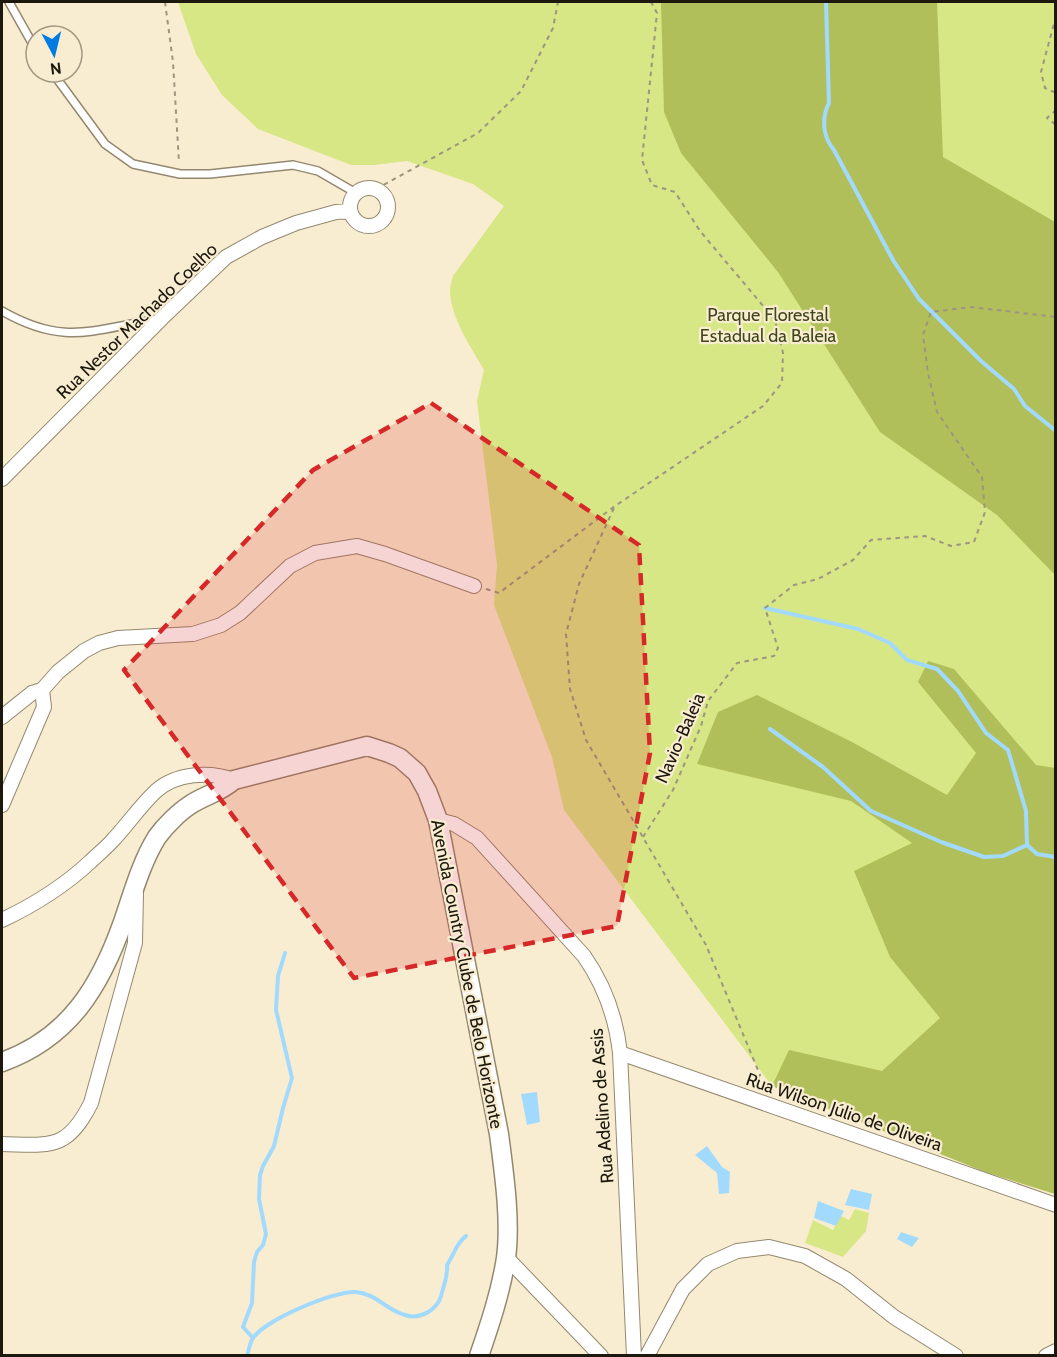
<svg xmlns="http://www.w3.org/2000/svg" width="1057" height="1357" viewBox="0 0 1057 1357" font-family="Cabin,sans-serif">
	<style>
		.green { fill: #d7e785 }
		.forest { fill: #b0bf5a }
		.water { fill: #a2dafe }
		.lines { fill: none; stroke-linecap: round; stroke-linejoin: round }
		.stream { stroke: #a2dafe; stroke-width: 4 }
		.service-casing { stroke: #93886f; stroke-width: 10 }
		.minor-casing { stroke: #93886f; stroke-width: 16 }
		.tertiary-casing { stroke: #93886f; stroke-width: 21 }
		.path { stroke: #9d9580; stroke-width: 2; stroke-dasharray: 4.5 4.5; stroke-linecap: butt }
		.service { stroke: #fff; stroke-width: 7 }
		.minor { stroke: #fff; stroke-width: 14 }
		.tertiary { stroke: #fff; stroke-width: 18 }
		.marked { fill: #d62828; fill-opacity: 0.2; stroke: #d62828; stroke-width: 4.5; stroke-dasharray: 12 8; stroke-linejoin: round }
		.labels { text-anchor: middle; stroke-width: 4.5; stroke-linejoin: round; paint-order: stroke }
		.park-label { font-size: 18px; fill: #41471d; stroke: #f9edd1 }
		.street-label { font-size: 18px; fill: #1c180e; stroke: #f9edd1 }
	</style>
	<rect width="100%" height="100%" fill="#f9edd1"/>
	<!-- green -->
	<path class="green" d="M178,2H1055V1194L985,1172L772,1086L564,810L552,757L494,605L497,565L477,401L484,370C471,347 450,317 450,290C450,286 452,280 453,276L504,206L473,184L407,161L374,165H351L258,129L222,95L196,54Z
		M855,1209L869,1213L866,1231L843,1257L805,1243L813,1220L833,1230L841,1216L849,1220Z"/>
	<!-- forest -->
	<path class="forest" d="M661,2H937L943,157L1055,222V575L997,515L880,432L778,272L681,153L664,112Z
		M928,661L954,669L1036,765L1055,768V1194L985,1172L772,1086L789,1050L882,1071L940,1018L890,957L854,871L912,843L851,801L697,764L718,712L757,695L852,742L947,795L976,753L918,682Z"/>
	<!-- water -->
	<path class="water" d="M537,1092L540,1122L527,1125L521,1094Z
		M707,1146L722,1167L730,1172L729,1193L719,1194L717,1173L695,1155Z
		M851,1189L872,1194L869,1210L845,1205Z
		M818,1201L844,1211L836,1226L814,1218Z
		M901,1232L919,1238L912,1247L897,1239Z"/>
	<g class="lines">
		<!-- stream -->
		<path class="stream" d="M826,2L829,103C821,119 823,137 834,150L893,260L919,299L981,361L1014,389L1025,406L1056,431
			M765,608L858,629L890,643L907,660L937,669L958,691L986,733L1008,750L1026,811L1027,845
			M770,729L823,767L871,811L941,842L984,857L1003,856L1027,845L1037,854L1056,857
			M253,1338L243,1327L252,1303L254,1262L257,1252L263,1245L266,1234L259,1199L260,1175L263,1166L274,1146L283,1108L292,1078L276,1010L278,976L285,953
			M247,1356C249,1350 250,1342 253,1338C265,1320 335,1290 356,1292C377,1294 386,1310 405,1315C420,1320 437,1310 441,1296C444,1284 448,1277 447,1265C454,1255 456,1243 466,1236"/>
		<defs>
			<path id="service" d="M9,2L36,50
				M52,72L105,144L133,164L180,174H210L293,165L318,171L356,193
				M2,311C65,347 93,329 159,319"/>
			<path id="minor" d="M350 207a19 19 0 1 1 38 0a19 19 0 1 1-38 0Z
				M2,479L162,318L226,257L262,237L296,223L336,212L350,211
				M2,717L32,693L42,690L58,672L84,651L99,643L118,638L193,634L221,625L240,613L290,566L315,553L357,546L385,554L474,586
				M2,805L44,707L42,690
				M438,820L454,824L477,838L584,956C605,986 616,1017 620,1053L634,1356
				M2,920C34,905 63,887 90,862C97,855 106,848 113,840C128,824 140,806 156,791C176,773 209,771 234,780
				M620,1053L1056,1205
				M2,1144C50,1145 67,1151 91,1103L135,943L136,893
				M506,1257L601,1356
				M647,1356L683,1289L708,1264L737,1251L769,1247L805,1256L846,1279L894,1317L956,1356
				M1046,1356L1056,1351"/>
			<path id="tertiary" d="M2,1062C69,1038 100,987 123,922C133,893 141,863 157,837C165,826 179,812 190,805C205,795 219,793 234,780L367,746L389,753L400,758L417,773L427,791L438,820L499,1134C504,1173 511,1220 506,1258C501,1291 490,1324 479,1356"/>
		</defs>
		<!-- service casing -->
		<use href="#service" class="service-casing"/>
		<!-- minor casing -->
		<use href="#minor" class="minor-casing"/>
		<!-- tertiary casing -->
		<use href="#tertiary" class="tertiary-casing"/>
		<!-- path -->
		<path class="path" d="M165,2L173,62L179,163
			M1056,16L1041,72L1045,88L1056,93
			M1056,110L1047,118L1055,124L1056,143
			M376,189L478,133L521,91L553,28L558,2
			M614,508L579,584L566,634L570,689L586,740L706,945L760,1075L753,1087
			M486,589L499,593L615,506L763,406L782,383L783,353L775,320L700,231L675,192L652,185L642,160L657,13L651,2
			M643,837L673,790L701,726L708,701L737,663L774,656L778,648L765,608L794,585L818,579L853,560L871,540L925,536L951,546L974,542L985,512L982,477L937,412L928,373L923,335L931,312L971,307L1056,317"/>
		<!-- service -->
		<use href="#service" class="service"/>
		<!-- minor -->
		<use href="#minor" class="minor"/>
		<!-- tertiary -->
		<use href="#tertiary" class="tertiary"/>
	</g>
	<!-- marked area -->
	<path class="marked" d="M431,403L639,545L650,753L617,926L354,978L124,670L313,470Z"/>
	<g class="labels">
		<!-- park labels -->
		<g class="park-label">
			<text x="768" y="321">Parque Florestal<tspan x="768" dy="21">Estadual da Baleia</tspan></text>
		</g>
		<!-- street labels -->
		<g class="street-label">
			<text transform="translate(137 321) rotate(-44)" y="6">Rua Nestor Machado Coelho</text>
			<text transform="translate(680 738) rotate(-66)" y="6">Navio-Baleia</text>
			<text transform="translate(467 974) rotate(79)" y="6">Avenida Country Clube de Belo Horizonte</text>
			<text transform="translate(602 1106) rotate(-94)" y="6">Rua Adelino de Assis</text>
			<text transform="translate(844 1112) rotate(19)" y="6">Rua Wilson Júlio de Oliveira</text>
		</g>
	</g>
	<!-- border -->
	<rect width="1057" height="1357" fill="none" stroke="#1c180e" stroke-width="6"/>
	<!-- north arrow -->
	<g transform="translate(54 54) rotate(173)"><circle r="28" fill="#f9edd1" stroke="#a19883" stroke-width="1.5"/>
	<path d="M0-4.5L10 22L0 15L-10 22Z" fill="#007be2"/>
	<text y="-9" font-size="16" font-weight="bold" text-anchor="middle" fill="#1c180e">N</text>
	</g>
</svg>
